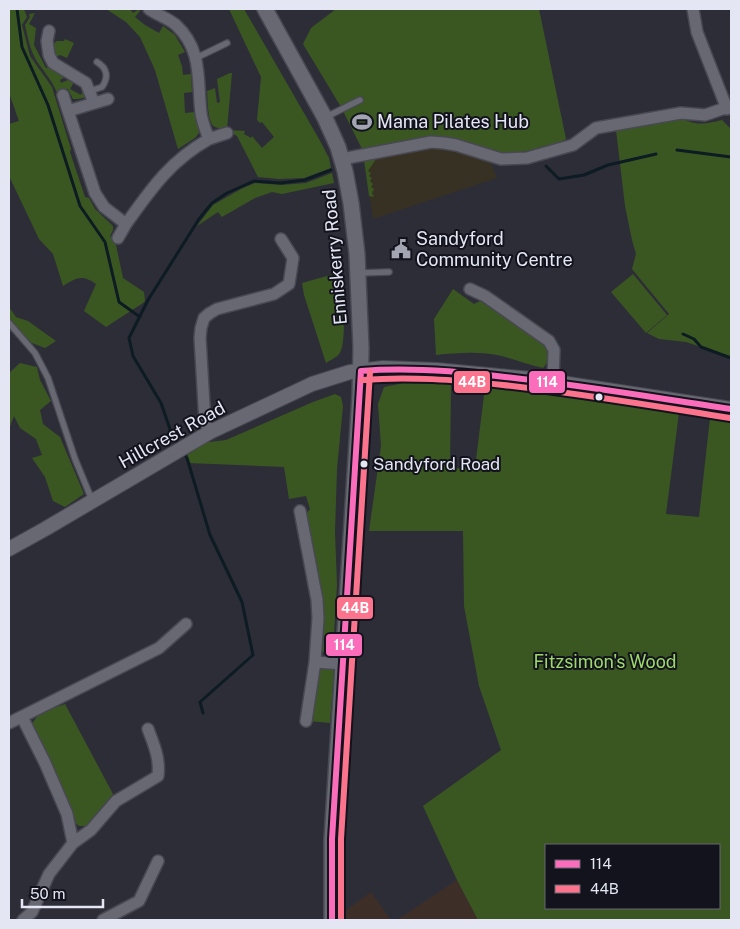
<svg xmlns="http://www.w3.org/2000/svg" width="740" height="929" viewBox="0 0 740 929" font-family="'Public Sans',sans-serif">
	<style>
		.industrial { fill: #3d2f27 }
		.education { fill: #373124 }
		.green { fill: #3b5721; fill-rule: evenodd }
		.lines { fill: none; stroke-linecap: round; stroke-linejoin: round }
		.stream { stroke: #0d1b22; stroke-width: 3 }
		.service-casing { stroke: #484852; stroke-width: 8 }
		.minor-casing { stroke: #484852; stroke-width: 14 }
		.tertiary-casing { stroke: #484852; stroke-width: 16 }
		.secondary-casing { stroke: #484852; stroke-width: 18 }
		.service { stroke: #676871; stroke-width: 5.5 }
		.minor { stroke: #676871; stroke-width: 11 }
		.tertiary { stroke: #676871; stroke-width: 14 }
		.secondary { stroke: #676871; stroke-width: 15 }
		.bus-1-casing { stroke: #12131c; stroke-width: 10 }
		.bus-2-casing { stroke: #12131c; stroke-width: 10 }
		.bus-1 { stroke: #fb6dba; stroke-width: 6 }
		.bus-2 { stroke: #fc738d; stroke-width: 6 }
		.bus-dot { fill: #e4e6f3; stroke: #12131c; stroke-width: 2 }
		.labels { text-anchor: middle; stroke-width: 4; stroke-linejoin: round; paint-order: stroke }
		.bus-label { font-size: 17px; fill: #e4e6f3; stroke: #12131c; text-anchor: start }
		.poi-label { font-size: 18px; fill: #e4e6f3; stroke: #12131c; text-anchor: start }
		.street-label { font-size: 18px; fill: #e4e6f3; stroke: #12131c }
		.park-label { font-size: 18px; fill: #9dd869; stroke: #12131c }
		.line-badge { stroke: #12131c; stroke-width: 2 }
		.badge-label { font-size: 14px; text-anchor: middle; font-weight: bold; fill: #fff }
	</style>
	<rect width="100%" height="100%" fill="#2d2d38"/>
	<!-- industrial -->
	<path class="industrial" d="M457,880L478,920H397Z
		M371,892L391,920H341V914Z"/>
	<!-- education -->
	<path class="education" d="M432,147H447L490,161L497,178L373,219L364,160Z"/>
	<!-- green -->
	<path class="green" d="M9,9H24L27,17L22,25L30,56L52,87L71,149L70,152L85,197L89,198L95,209L113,226V230L110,236L116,245L123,278L144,292L145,301L143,303L106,327L84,311L96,284C82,274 76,278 63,286L53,254L39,239L9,176V124L19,121L9,93Z
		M106,9H130L133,13L139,9L140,11L135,17L145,25L159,33L163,26L175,35L185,52L178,55L182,66L183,75L191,74L192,92L184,93L185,113L195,112L199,133L195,138L178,149L155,70L140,37L126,22Z
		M229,9H244L319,139L329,158L331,168L304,178L279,179L258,177L237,136L227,130L245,131L244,134L251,138L252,136L262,148L274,137L262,122L260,123L257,120L261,77Z
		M336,9H539L566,139L551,147L506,154L493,151L461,140L435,136L362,149L341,107L303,44L311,28Z
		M35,13L29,24L36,28L34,45L46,68L49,67L65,77L60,80L61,83L70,79L74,82L70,89L81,95L84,88L87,97L78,99H73L68,89L57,93C53,82 45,73 38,63C30,51 28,38 25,25L30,17L29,14Z
		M65,39L74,43L67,58L60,55L53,58V44L57,41H64Z
		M230,73H232L227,129C223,127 219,129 215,127C207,123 208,99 207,91L215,88L217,103L220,102L217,79Z
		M681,118C697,126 705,124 722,120L731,129V357L686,342L659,339L647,333L669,314L632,269L636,254L632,240L625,206L616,130Z
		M372,156L376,159L368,171L371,173L369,176L372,178L370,181L373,184L371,187L374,189L372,193L374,197L369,196L364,160Z
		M332,173L334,183L282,194L272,192L255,198L222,217L218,212L197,226L213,205L241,189L255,183L282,185L306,183Z
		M341,272C342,288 348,343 339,354C336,358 330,360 326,363L304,295L302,283Z
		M633,274L667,315L646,333L611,292Z
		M453,289L474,304L480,301L545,345C550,352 550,361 543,368C529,365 516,360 502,356C480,351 457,353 436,355L434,319Z
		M9,307L16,317L28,321L56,341L45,348L21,339L9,330Z
		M20,363L37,367L40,380L51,401L40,410L43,424L60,437L84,494L65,507L53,501L45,477L32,458L42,455L36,439L20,428L14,416L9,429V373Z
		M414,381L451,383L450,468H475L485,387L497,389L554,394L679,413L666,514L699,517L710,418L731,421V920H478L457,880L423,806L501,750L479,686L464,606L463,531H369L381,446L378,404L384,387ZM546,845H719V908H546Z
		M335,394L341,397L343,406L337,469L335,532L337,585L333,650L336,651L334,655C328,657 324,654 321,649L323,612L322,596L306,522V514L310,509L306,496L289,499L284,467L188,463L187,458L189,451L202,443L226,440L313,402Z
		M323,668H330L334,670L330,723L309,721L318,672Z
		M65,704L113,794L86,826H79L74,822L32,728C32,713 53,709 65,704Z"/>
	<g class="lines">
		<!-- stream -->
		<path class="stream" d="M17,9L22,47L48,105L80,206L105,242L119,302L140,317
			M677,150L731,157
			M546,166L559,179L584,175L608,165L656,154
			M683,334L694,339L701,347L731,358
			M179,445L172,435L161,403L133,356L129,338L148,300L199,219L212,203L227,193L254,181L280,183L305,180L331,170
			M183,452L187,458L210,535L242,602L253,655L200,702L203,713"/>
		<defs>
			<path id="service" d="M196,58L227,43
				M90,91L102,87C109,77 107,68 97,62
				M326,117L360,100
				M358,273L389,272
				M9,323L35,353L48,378L75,459L92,500"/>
			<path id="minor" d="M693,9L697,32L727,109
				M49,31L47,41L49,55L53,63L86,83L94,103
				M63,95L68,111
				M108,99L68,111L95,193L104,207L126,224C151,189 170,161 209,139C206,131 202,122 201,113C197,80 203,50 176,25C168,18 157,15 149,9
				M209,139L227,133
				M342,159L431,142L444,143L456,145L501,159L527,158L573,145L596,128L681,113L705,115L731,106
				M118,238L126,224
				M470,289L485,296L549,341L554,350L553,382
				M210,432L205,422L200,338L201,328L204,318L210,313L217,309L274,294L289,284L293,258L281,239
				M300,511L317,600L318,618L315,662L306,721
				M315,662L344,664
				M22,717L45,763L67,814L73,843
				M9,723L159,648L186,624
				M23,920L32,912L49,874L73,843L91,830L116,801L158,776C160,758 154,745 148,729
				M103,920L139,901L158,861"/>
			<path id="tertiary" d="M9,549L45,529L210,432L312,384L350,372L383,368L437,370L542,380L731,409"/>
			<path id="secondary" d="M265,9L325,118L338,147L345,171L351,203L357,254L361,348L360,395L332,839V920"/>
		</defs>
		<!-- service casing -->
		<use href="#service" class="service-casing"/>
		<!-- minor casing -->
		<use href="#minor" class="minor-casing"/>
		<!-- tertiary casing -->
		<use href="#tertiary" class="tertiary-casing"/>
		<!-- secondary casing -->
		<use href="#secondary" class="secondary-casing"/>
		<!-- service -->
		<use href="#service" class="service"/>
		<!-- minor -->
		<use href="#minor" class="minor"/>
		<!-- tertiary -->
		<use href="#tertiary" class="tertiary"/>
		<!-- secondary -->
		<use href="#secondary" class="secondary"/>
		<defs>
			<path id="bus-1" d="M361,371C409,367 457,371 505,377C581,385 656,398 731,409
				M332,920V839L361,371"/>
			<path id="bus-2" d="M362,380C409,376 456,380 503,385C579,393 654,406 730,418
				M341,920V839L370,372"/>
		</defs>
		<!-- bus-1 casing -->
		<use href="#bus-1" class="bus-1-casing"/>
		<!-- bus-2 casing -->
		<use href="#bus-2" class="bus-2-casing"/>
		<!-- bus-1 -->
		<use href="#bus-1" class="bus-1"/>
		<!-- bus-2 -->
		<use href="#bus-2" class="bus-2"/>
	</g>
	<!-- icons -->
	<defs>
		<symbol id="stadium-bare" viewBox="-9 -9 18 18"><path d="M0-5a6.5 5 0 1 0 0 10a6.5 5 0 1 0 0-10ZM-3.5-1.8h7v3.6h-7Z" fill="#a4a5b2" stroke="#12131c" stroke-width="2.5" paint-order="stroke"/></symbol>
		<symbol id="civic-bare" viewBox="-9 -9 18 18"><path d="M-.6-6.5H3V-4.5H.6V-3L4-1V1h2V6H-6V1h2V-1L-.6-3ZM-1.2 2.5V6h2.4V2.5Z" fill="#a4a5b2" stroke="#12131c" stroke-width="2.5" paint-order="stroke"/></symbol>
	</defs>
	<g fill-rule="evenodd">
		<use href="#stadium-bare" x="348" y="108" width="28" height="28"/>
		<use href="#civic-bare" x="387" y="235" width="28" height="28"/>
	</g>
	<!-- markers -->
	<g class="bus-dot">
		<circle cx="599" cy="397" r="4.5"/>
		<circle cx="364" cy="464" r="4.5"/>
	</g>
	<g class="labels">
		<!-- bus labels -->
		<g class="bus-label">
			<text x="373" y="470">Sandyford Road</text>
		</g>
		<!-- poi labels -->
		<g class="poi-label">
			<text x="377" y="128">Mama Pilates Hub</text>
			<text x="416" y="245">Sandyford<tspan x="416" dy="21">Community Centre</tspan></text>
		</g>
		<!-- street labels -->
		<g class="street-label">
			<text transform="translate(335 257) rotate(-95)" y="6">Enniskerry Road</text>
			<text transform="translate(172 435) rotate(-29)" y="6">Hillcrest Road</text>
		</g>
		<!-- park labels -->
		<g class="park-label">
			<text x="605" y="668">Fitzsimon's Wood</text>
		</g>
	</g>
	<g class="line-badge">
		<rect x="528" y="370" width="38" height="24" rx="5" fill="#fb6dba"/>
		<rect x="453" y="370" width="38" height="24" rx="5" fill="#fc738d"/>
		<rect x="336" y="596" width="38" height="24" rx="5" fill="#fc738d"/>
		<rect x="325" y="633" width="38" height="24" rx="5" fill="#fb6dba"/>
	</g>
	<g class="badge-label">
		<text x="547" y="387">114</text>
		<text x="472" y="387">44B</text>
		<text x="355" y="613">44B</text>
		<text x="344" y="650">114</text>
	</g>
	<!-- border -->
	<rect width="740" height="929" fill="none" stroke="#e4e6f3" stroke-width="20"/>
	<!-- legend -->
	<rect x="545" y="844" width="175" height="65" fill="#12131c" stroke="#666772"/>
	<rect x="555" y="860" width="25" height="8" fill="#fb6dba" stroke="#666772"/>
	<text x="590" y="869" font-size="15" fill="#e4e6f3">114</text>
	<rect x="555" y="885" width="25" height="8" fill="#fc738d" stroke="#666772"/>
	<text x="590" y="894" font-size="15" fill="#e4e6f3">44B</text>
	<!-- scale -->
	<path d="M22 899v8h81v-8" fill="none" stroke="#e4e6f3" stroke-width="2.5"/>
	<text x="30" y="899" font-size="15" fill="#e4e6f3" stroke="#12131c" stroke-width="4" paint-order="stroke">50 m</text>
</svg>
